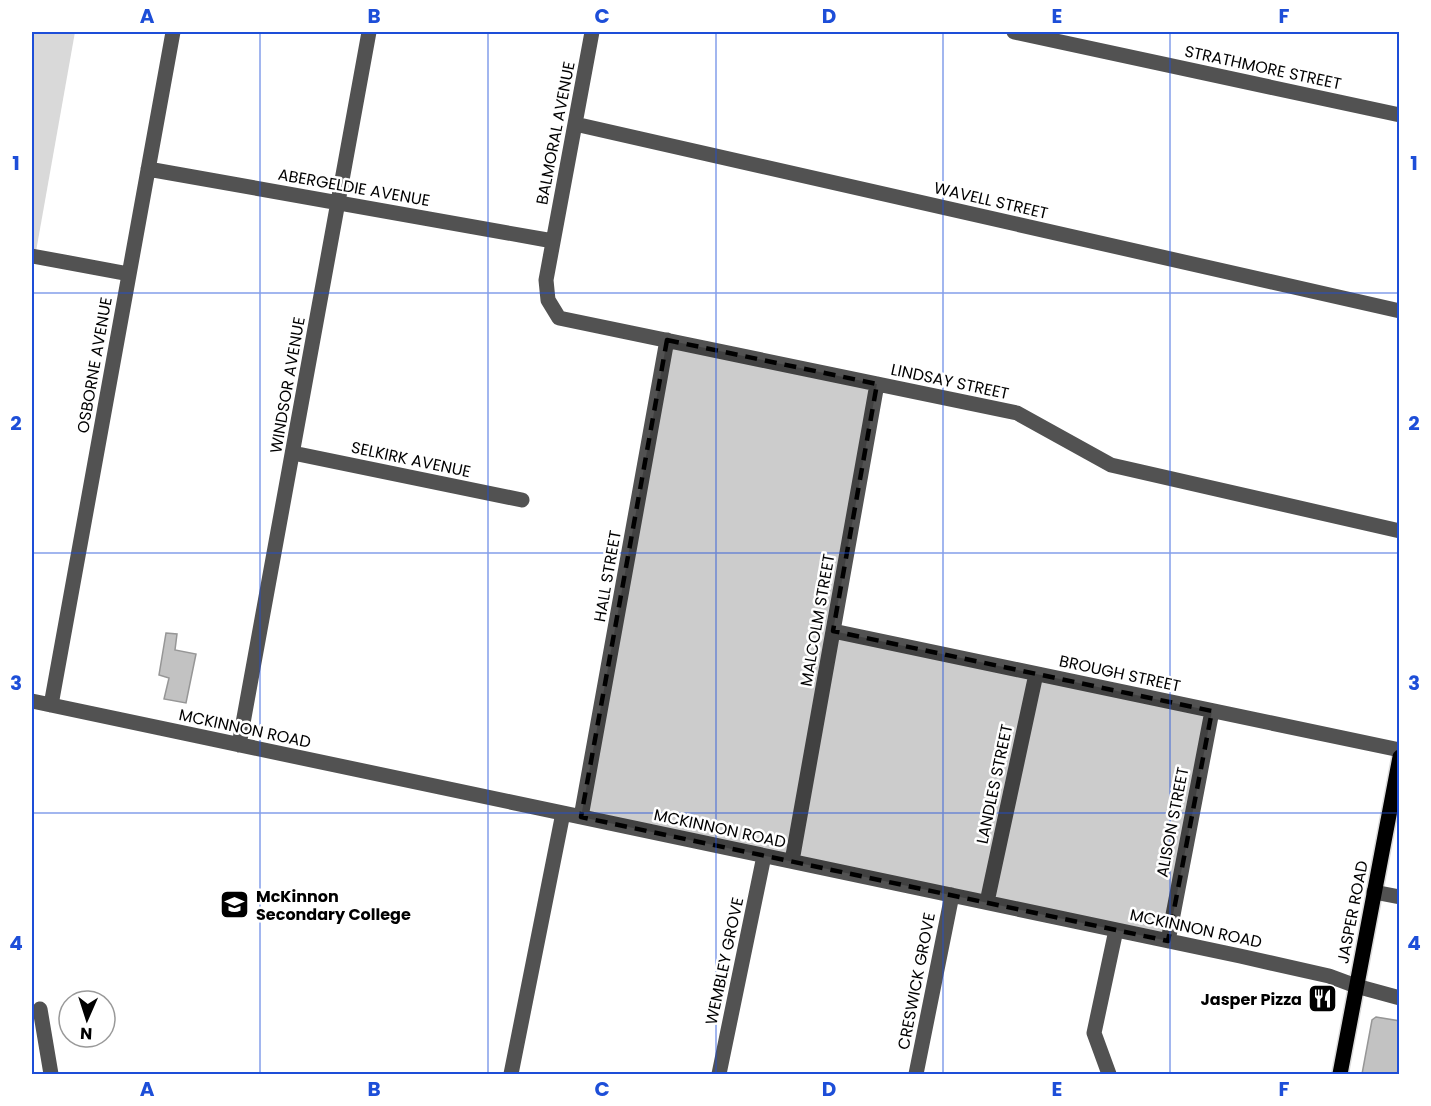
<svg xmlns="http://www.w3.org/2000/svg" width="1431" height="1106" viewBox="0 0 1431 1106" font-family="Poppins,sans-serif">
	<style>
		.green { fill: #d9d9d9 }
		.building { fill: #c2c2c2; stroke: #969696; stroke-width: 1.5 }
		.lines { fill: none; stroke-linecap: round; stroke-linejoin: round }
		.major-casing { stroke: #dbdbdb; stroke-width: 18 }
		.minor { stroke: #525252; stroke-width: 15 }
		.major { stroke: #000; stroke-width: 15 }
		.marked { fill: #000; fill-opacity: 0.2; stroke: #000; stroke-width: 4.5; stroke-dasharray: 12 8; stroke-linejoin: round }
		.grid { fill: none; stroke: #1d4ed8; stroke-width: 1.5; stroke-opacity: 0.55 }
		.labels { text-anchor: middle; stroke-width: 5; stroke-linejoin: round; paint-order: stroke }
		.street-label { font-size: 16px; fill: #000; stroke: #fff }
		.poi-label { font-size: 16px; font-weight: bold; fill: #000; stroke: #fff; text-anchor: start }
		.neatline { fill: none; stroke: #1d4ed8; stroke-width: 2 }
		.grid-label { font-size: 20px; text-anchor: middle; font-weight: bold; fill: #1d4ed8 }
	</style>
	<rect width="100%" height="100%" fill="#fff"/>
	<!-- green -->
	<path class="green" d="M32,32H75L32,274Z"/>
	<!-- building -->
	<path class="building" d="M166,633L177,634L175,650L196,654L186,703L164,699L169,678L159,675Z
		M1315,991L1333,995L1330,1007L1313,1003Z
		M1376,1017L1400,1021V1074H1362L1372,1020Z"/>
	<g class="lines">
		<defs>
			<path id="major" d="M1340,1074L1400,757"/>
		</defs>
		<!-- major casing -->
		<use href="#major" class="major-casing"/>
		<!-- minor -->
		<path class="minor" d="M592,32L546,280L548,300L559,318L1017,413L1111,465L1400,531
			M1014,32L1400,115
			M575,124L1400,311
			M148,169L553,241
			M32,256L129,274
			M293,453L522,500
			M833,631L1400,750
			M32,701L1240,956L1329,976L1356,986L1400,998
			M51,705L173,32
			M239,745L369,32
			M581,817L667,340
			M792,861L877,384
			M1374,892L1400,897
			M987,902L1036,674
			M1168,941L1212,711
			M40,1009L51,1074
			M511,1074L563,813
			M719,1074L764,856
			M916,1074L952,895
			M1109,1074L1094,1033L1116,930"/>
		<!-- major -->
		<use href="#major" class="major"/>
	</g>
	<!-- marked area -->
	<path class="marked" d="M667,340L877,384L833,631L1212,711L1168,941L581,817Z"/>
	<!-- grid -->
	<path class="grid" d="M260,32V1074M488,32V1074M716,32V1074M943,32V1074M1170,32V1074M32,293H1400M32,553H1400M32,813H1400"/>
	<!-- icons -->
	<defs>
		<symbol id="school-square" viewBox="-11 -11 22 22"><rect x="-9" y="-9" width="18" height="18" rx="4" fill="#000" stroke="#fff"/><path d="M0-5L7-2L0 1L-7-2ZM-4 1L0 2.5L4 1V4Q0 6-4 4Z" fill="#fff"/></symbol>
		<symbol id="restaurant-square" viewBox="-11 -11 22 22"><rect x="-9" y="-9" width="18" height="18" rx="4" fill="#000" stroke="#fff"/><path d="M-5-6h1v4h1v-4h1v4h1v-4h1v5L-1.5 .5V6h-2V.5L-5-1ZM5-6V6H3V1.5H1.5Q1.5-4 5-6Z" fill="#fff"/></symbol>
	</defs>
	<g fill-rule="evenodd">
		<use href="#school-square" x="218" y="888" width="33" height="33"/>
		<use href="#restaurant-square" x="1306" y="982" width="33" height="33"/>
	</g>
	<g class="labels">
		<!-- street labels -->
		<g class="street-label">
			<text transform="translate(1263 67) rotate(12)" y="6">STRATHMORE STREET</text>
			<text transform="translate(555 133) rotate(-79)" y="6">BALMORAL AVENUE</text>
			<text transform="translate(354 187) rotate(10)" y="6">ABERGELDIE AVENUE</text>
			<text transform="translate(991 200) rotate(13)" y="6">WAVELL STREET</text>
			<text transform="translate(94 365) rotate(-80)" y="6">OSBORNE AVENUE</text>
			<text transform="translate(950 381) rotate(12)" y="6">LINDSAY STREET</text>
			<text transform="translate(287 385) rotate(-80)" y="6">WINDSOR AVENUE</text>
			<text transform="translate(411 459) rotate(12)" y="6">SELKIRK AVENUE</text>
			<text transform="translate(607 576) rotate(-80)" y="6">HALL STREET</text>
			<text transform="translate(817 620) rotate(-80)" y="6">MALCOLM STREET</text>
			<text transform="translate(1120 673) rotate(12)" y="6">BROUGH STREET</text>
			<text transform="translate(245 728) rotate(12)" y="6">MCKINNON ROAD</text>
			<text transform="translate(994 784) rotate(-78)" y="6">LANDLES STREET</text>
			<text transform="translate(1172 822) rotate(-79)" y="6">ALISON STREET</text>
			<text transform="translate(720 828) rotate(12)" y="6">MCKINNON ROAD</text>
			<text transform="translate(1352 912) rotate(-79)" y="6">JASPER ROAD</text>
			<text transform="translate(1196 928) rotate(12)" y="6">MCKINNON ROAD</text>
			<text transform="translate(724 961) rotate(-78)" y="6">WEMBLEY GROVE</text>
			<text transform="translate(916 981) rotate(-79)" y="6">CRESWICK GROVE</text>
		</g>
		<!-- poi labels -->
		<g class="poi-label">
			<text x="256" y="902">McKinnon<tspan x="256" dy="18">Secondary College</tspan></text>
			<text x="1302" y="1005" text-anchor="end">Jasper Pizza</text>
		</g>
	</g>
	<!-- border -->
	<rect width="1431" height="1106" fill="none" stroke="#ffffff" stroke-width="66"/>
	<!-- north arrow -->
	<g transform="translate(87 1019) rotate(183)"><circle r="28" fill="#ffffff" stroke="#999999" stroke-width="1.5"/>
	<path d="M0-4.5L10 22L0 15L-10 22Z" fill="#000000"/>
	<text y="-9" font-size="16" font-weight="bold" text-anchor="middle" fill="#000000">N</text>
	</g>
	<rect x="33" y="33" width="1365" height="1040" class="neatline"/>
	<g class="grid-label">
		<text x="147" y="23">A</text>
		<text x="374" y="23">B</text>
		<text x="602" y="23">C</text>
		<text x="829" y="23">D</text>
		<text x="1057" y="23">E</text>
		<text x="1284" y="23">F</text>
		<text x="16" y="170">1</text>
		<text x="1414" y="170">1</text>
		<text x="16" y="430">2</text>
		<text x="1414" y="430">2</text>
		<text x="16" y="690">3</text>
		<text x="1414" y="690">3</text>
		<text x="16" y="950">4</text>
		<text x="1414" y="950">4</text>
		<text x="147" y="1096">A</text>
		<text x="374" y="1096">B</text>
		<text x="602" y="1096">C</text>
		<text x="829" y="1096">D</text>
		<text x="1057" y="1096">E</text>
		<text x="1284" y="1096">F</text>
	</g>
</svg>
